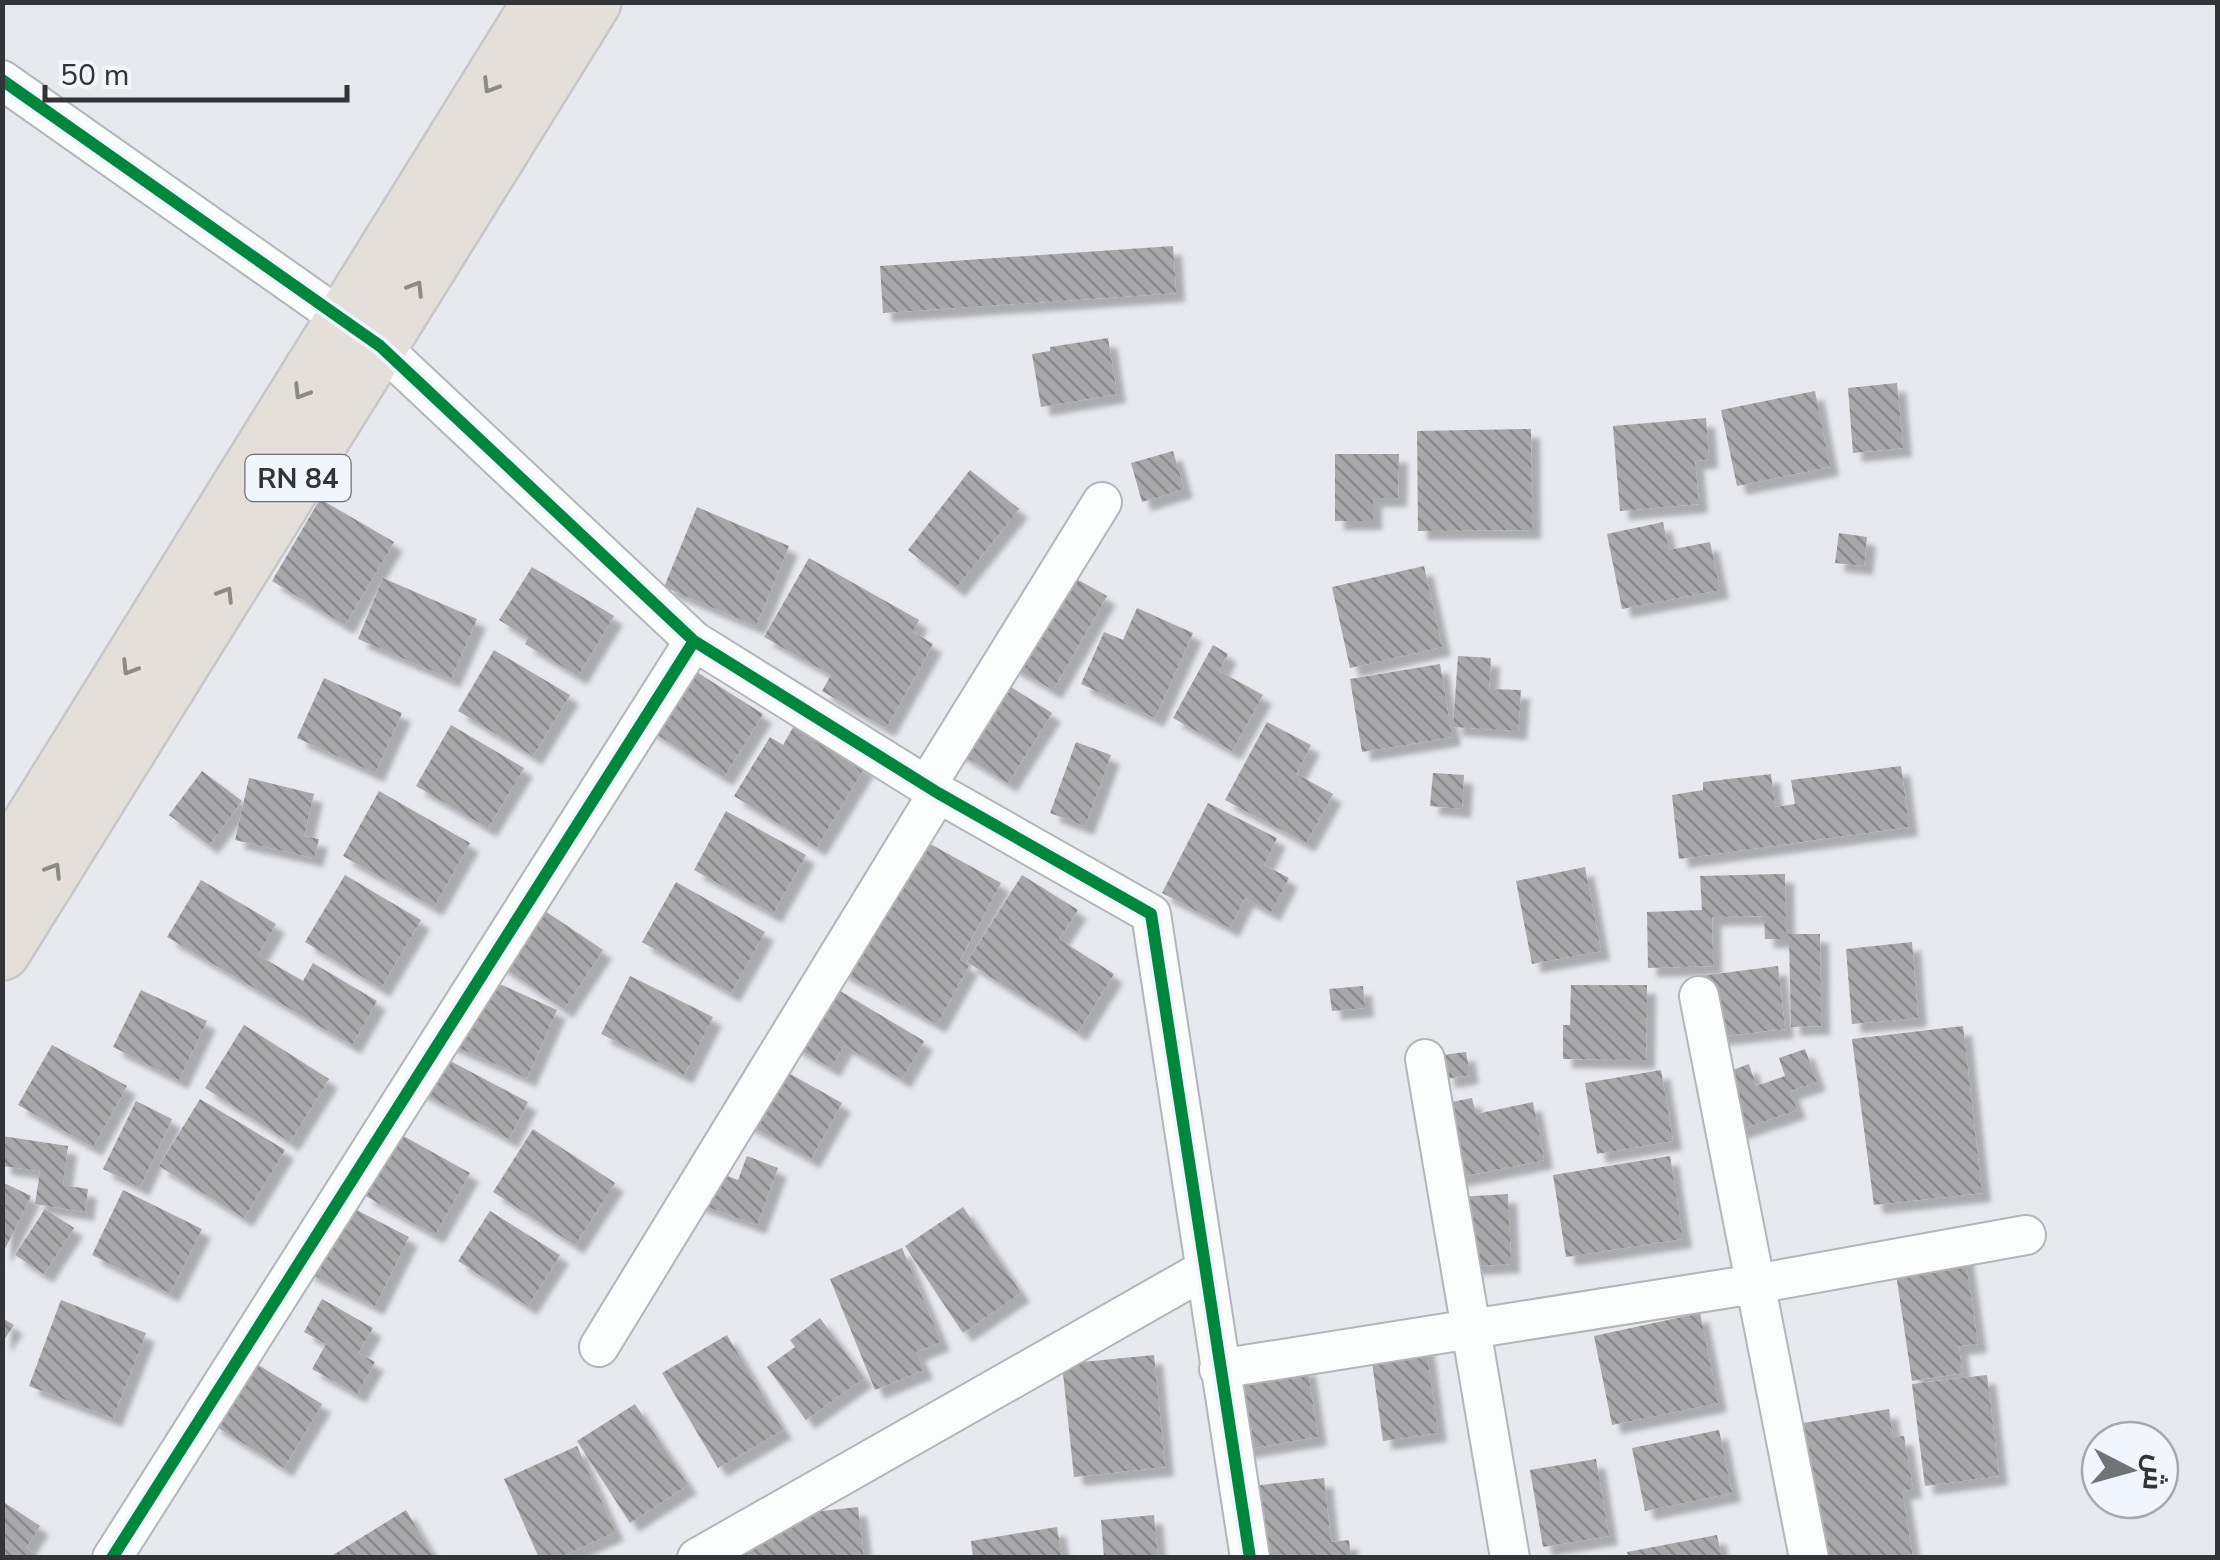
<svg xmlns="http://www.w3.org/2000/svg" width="2220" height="1560" viewBox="0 0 2220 1560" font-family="'Nunito Sans',Cairo,sans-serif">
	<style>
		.building { fill: url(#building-back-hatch); filter: url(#shadow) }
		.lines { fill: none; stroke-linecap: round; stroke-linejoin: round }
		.minor-casing { stroke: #b3b5b8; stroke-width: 42 }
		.primary-casing { stroke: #c6c7c9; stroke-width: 60 }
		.minor { stroke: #fbfcfc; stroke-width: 38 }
		.primary { stroke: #e4e0d9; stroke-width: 55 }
		.cycleway-casing { stroke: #f1f5fe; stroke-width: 19 }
		.cycleway { stroke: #00873e; stroke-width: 12 }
		.oneway { stroke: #8c8a88 }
		.labels { text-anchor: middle; stroke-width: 10; stroke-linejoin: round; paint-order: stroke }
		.shield { fill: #f1f5fe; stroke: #6c6e73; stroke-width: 2.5 }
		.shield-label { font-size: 28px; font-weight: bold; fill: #333437 }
	</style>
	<defs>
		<pattern id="building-back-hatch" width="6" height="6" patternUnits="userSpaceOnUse" patternTransform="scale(2.5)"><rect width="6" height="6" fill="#a8a7a9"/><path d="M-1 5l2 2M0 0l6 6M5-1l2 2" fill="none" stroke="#89898a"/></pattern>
		<filter id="shadow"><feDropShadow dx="9" dy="9" stdDeviation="2.5" flood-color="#0004"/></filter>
	</defs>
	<rect width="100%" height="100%" fill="#e7e9ee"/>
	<!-- building -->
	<path class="building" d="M1173,246L1176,293L883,313L880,266Z
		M1108,338L1117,394L1041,407L1032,354L1050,351V347Z
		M1897,383L1903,448L1853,453L1848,388Z
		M1815,391L1830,467L1737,486L1721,410Z
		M1706,418L1709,459L1695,461L1699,504L1620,511L1613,426Z
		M1531,429L1532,530L1418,531L1417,431Z
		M1173,451L1184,489L1142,502L1131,463Z
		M1335,454H1399L1398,498H1373V521H1335Z
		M970,470L1019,509L956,588L908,550Z
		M320,499L394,542L345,625L272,581Z
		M697,507L789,546L756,626L664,587Z
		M1663,522L1669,550L1710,542L1720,590L1622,609L1607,534Z
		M1839,533L1867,537L1864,566L1835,563Z
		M809,558L919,620L913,632L933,644L886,728L822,691L831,675L764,637Z
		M1044,561L1107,596L1053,690L990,654Z
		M1424,566L1442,647L1350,668L1332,587Z
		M532,567L614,616L578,676L525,644L528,638L499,620Z
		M383,578L477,619L451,679L358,639Z
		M1137,608L1193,633L1155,718L1081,684L1104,632L1123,640Z
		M1213,645L1228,654L1219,671L1263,695L1232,751L1173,718Z
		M494,650L570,695L533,756L458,711Z
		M1458,656L1491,658L1489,689L1521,690L1518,731L1453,727Z
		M684,664L763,714L724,777L645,727Z
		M1440,664L1452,737L1362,752L1350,679Z
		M995,677L1052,713L1008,783L951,748Z
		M324,678L402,713L375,773L297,738Z
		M1267,722L1311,745L1296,774L1333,794L1306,843L1225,800Z
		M795,724L865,767L817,847L734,796L770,737L783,745Z
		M451,725L524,768L488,828L416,786Z
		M1076,742L1111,755L1085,826L1050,813Z
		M1901,766L1909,827L1679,859L1672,795L1703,790V782L1771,774L1775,807L1795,804L1791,780Z
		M202,771L242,801L209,845L169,815Z
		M1433,773L1464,775L1462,809L1430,806Z
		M249,778L314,794L304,836L319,839L314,858L235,840Z
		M379,791L470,843L434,907L343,856Z
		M1208,803L1277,838L1264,865L1289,878L1271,912L1245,898L1230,928L1162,893Z
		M726,811L806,855L773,914L694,870Z
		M912,834L1001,883L960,960L969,966L937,1024L838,970Z
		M1585,867L1601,951L1532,964L1516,881Z
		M1785,874L1786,934H1820L1821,1026L1791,1027L1789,939H1765L1764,916L1712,917L1713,966L1648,968L1647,912L1702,910L1700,876Z
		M345,875L421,920L381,988L305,942Z
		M1022,875L1078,910L1059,939L1114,974L1078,1032L967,962Z
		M201,880L276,924L258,955L303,981L313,963L377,1001L352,1045L167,937Z
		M676,882L765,932L731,993L642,942Z
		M527,899L603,950L564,1009L488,957Z
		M1912,942L1918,1018L1852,1024L1846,949Z
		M1778,966L1785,1029L1699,1039L1692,977Z
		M471,971L557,1010L527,1078L441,1040Z
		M630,976L713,1017L684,1075L601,1034Z
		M825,982L924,1041L902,1079L844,1045L831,1068L789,1043Z
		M1571,985H1647L1646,1060L1563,1059V1025H1570Z
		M1363,986L1365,1008L1332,1011L1329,989Z
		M141,990L207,1021L179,1080L113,1047Z
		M244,1025L329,1079L290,1142L205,1088Z
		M1963,1026L1982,1193L1874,1205L1852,1039Z
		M52,1045L127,1086L93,1147L18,1105Z
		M1805,1049L1817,1082L1790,1091L1797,1110L1736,1131L1716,1076L1749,1064L1756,1086L1785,1076L1779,1058Z
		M1466,1052L1470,1075L1446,1079L1443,1055Z
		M435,1053L528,1102L509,1139L416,1089Z
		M767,1061L842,1103L811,1159L736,1118Z
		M1661,1070L1673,1141L1597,1154L1585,1083Z
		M1472,1098L1476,1114L1533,1102L1544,1160L1440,1181L1426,1107Z
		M200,1099L285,1150L244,1218L159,1166Z
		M136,1101L172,1119L140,1187L103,1169Z
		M533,1129L615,1183L575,1245L493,1192Z
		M398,1133L470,1173L435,1235L364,1195Z
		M2,1136L68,1146L63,1185L88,1189L85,1212L35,1204L40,1171L2,1166Z
		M747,1156L778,1168L757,1225L694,1202L706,1168L738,1180Z
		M1670,1156L1683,1239L1566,1257L1553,1175Z
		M2,1182L31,1196L2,1255Z
		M123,1190L202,1229L170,1293L92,1255Z
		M1508,1194L1511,1264L1443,1268L1440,1198Z
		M339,1201L409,1237L375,1306L305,1271Z
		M963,1207L1021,1293L963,1333L905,1246Z
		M45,1209L74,1228L44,1274L15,1255Z
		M490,1211L560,1255L528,1306L458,1261Z
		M902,1248L941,1342L916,1352L924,1370L875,1390L830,1279Z
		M1964,1250L1978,1344L1959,1346L1962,1373L1912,1381L1894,1260Z
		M322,1299L373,1328L358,1353L375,1362L357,1394L312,1369L326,1344L304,1332Z
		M61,1300L146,1333L113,1418L29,1386Z
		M1700,1313L1718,1403L1612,1425L1594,1336Z
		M2,1318L14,1325L2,1343Z
		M820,1318L864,1378L806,1420L767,1367L795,1347L790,1340Z
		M727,1335L783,1430L718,1468L662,1373Z
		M1425,1341L1438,1433L1383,1441L1370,1348Z
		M1154,1355L1165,1467L1074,1477L1062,1364Z
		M250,1360L322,1404L284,1468L212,1424Z
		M1307,1366L1318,1437L1229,1452L1218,1380Z
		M1987,1375L1999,1476L1925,1486L1912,1384Z
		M635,1404L688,1485L630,1523L577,1441Z
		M1889,1409L1893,1437L1904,1436L1913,1489L1902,1491L1913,1558H1822L1797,1424Z
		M1719,1430L1732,1493L1645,1511L1632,1448Z
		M577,1446L615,1532L558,1558H539L504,1479Z
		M1596,1459L1609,1536L1543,1547L1530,1470Z
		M1324,1478L1331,1542L1349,1540L1351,1558H1239L1232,1488Z
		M2,1501L40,1526L26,1548L40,1558H2Z
		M858,1507L864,1558H738L734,1521Z
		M406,1510L434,1558H328Z
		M1154,1515L1158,1558H1104L1101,1520Z
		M1057,1527L1062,1558H973L971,1541Z
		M1717,1535L1722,1558H1629L1627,1552Z"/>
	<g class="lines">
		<defs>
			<path id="minor" d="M2,80L380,346L694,641L938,793L1151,914L1250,1558
				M927,785L1102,502
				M1699,996L1809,1558
				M1425,1059L1510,1558
				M599,1347L938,793
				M1219,1369L1755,1284L2026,1235
				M112,1558L694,641
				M697,1558L1204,1270"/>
			<path id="primary" d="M2,870L541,2
				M2,952L593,2"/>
		</defs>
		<!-- minor casing -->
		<use href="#minor" class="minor-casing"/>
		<!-- primary casing -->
		<use href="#primary" class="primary-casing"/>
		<!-- minor -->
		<use href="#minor" class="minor"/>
		<!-- primary -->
		<use href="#primary" class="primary"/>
		<defs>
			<path id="cycleway" d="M2,80L380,346L694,641L938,793L1151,914L1250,1558
				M112,1558L694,641"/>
		</defs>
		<!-- cycleway casing -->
		<use href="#cycleway" class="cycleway-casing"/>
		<!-- cycleway -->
		<use href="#cycleway" class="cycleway"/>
	</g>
	<!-- one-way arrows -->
	<defs><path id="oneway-chevron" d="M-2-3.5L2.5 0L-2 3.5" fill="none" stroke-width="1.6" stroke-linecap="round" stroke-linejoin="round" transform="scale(2.5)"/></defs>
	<g class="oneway">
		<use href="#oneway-chevron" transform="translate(490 86) rotate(122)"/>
		<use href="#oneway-chevron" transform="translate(416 288) rotate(-58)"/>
		<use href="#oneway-chevron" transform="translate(301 392) rotate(122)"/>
		<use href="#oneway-chevron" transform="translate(226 594) rotate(-58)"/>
		<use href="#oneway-chevron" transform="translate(129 668) rotate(122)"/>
		<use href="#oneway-chevron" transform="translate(54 870) rotate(-58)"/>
	</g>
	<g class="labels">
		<!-- shield labels -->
		<rect class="shield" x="245.5" y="455" width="105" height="46" rx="8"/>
		<g class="shield-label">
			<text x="298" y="488">RN 84</text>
		</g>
	</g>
	<!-- border -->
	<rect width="2220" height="1560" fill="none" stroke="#333437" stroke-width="10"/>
	<!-- north arrow -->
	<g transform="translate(2130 1470) rotate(96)"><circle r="48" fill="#f1f5fe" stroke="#a5a8ae" stroke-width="2.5"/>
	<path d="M0-8L18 38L0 25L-18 38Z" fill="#727377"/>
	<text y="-15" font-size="28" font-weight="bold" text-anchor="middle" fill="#333437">ش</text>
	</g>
	<!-- scale -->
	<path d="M45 85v15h302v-15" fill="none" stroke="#333437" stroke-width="5"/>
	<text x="60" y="85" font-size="30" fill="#333437" stroke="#f1f5fe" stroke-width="8" paint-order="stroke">50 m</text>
</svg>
